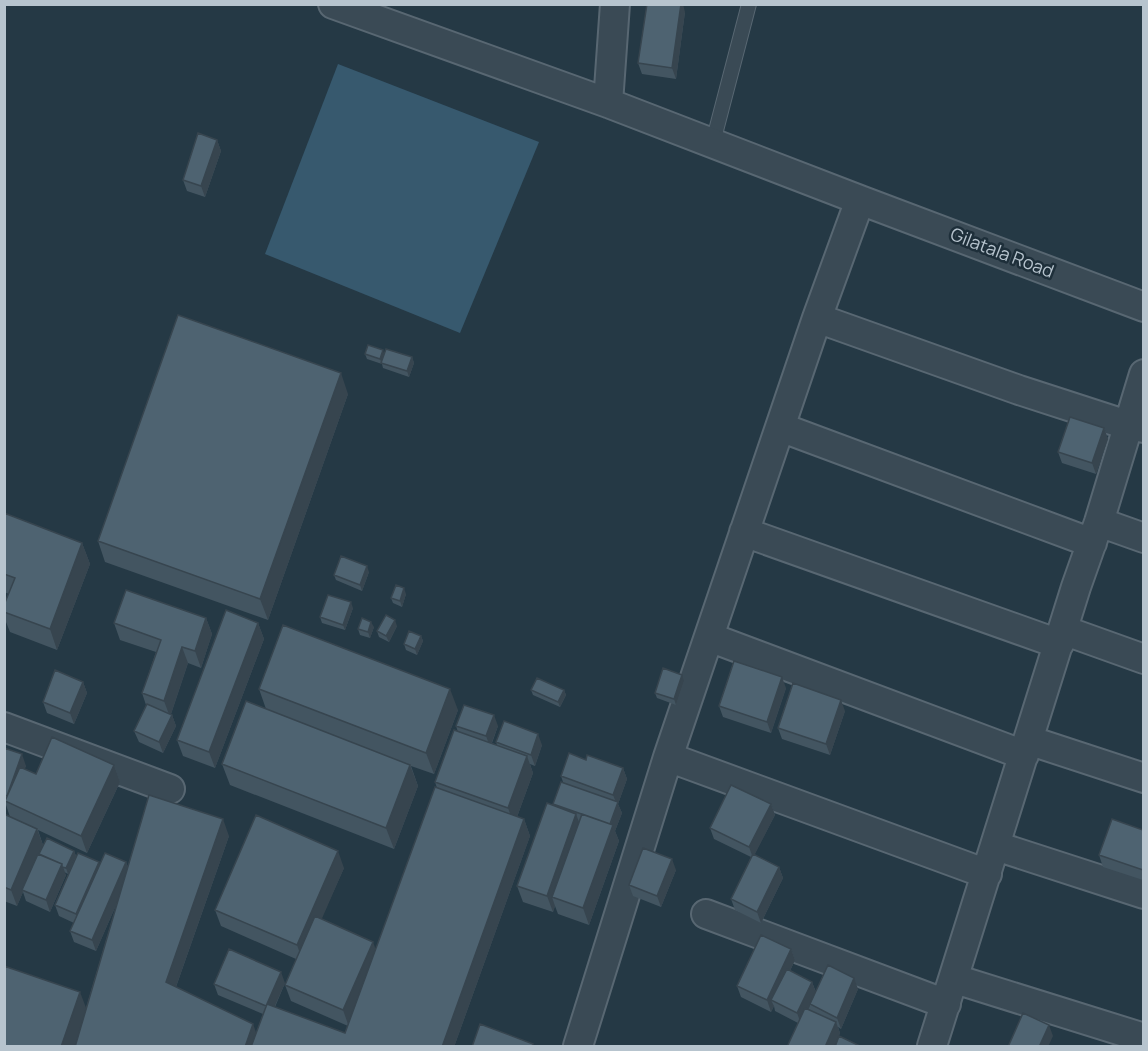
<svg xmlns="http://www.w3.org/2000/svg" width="1148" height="1051" viewBox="0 0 1148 1051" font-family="Manrope,sans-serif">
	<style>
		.water { fill: #37596e }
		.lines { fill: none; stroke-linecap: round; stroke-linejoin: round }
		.service-casing { stroke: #586772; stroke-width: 16 }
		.minor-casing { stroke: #586772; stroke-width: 32 }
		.service { stroke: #3a4a55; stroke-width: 14 }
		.minor { stroke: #3a4a55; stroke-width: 28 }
		.wall { fill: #435561 }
		.shaded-wall { fill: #37454f }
		.building { fill: #4e6371; stroke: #37454f; stroke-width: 1.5 }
		.labels { text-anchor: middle; stroke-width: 5; stroke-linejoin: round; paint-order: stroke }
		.street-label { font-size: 18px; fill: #b7c4ce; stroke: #1e2f3a }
	</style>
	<rect width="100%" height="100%" fill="#253945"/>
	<!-- water -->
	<path class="water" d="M338,64L539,142L460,333L265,254Z"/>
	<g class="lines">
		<defs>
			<path id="service" d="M713,142L749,4"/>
			<path id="minor" d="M333,4L608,103L860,200L817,318L668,757
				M608,103L615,4
				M860,200L1144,307
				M817,318L1019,390L1127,425L1144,428
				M780,427L1092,543
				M1099,522L1144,538
				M744,532L1059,644
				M1063,630L1144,659
				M709,637L1024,755
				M4,727L170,789
				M1028,740L1144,778
				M996,846L1144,894
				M706,914L946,1004
				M955,979L1144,1038
				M578,1046L668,757L987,874
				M932,1046L1076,587L1099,522L1144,374"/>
		</defs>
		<!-- service casing -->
		<use href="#service" class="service-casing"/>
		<!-- minor casing -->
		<use href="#minor" class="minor-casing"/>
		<!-- service -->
		<use href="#service" class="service"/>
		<!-- minor -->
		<use href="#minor" class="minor"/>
	</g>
	<!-- wall -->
	<path class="wall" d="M685,12L676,79L642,74L638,63Z
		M217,140L221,151L205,197L187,191L183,180Z
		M384,353L412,357L414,363L409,377L383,368L382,364L367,359L365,354Z
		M348,394L268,620L105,562L98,541Z
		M1104,428L1108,439L1096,474L1062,463L1058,452Z
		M4,513L82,543L90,564L57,650L10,632L4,617V605L9,594L4,592Z
		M369,572L362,591L336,580L334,575Z
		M406,594L402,607L393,603L391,598Z
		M353,608L345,630L322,623L320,617Z
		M206,618L212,634L201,668L188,663L171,714L172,715L176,726L163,753L139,742L134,731L146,705L142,693L156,652L120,640L114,623Z
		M258,623L264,639L215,768L183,756L177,740Z
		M397,626L389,642L379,637L377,631Z
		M374,627L370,638L360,635L358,629Z
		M421,636L423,641L417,655L406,650L404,644Z
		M684,681L676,705L657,698L655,693Z
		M83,682L87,693L74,724L47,713L43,702Z
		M786,688L771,733L723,717L719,706Z
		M259,689L458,710L434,774L411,766L418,786L394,849L230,785L222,764L266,709Z
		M531,690H564L566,695L560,707L533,695Z
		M845,711L830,755L782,739L778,728Z
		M456,726H498L492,743L497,745L496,742L542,745L535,766L530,764L533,773L517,817L524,819L530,836L454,1047H4L86,1008L117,903L96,951L74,942L70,931L74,923L59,916L55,905L75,858L68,874L64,872L66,875L50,912L26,901L23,892L17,906L4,901V814L10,817L6,805L4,804V748L26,766L24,769L36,774L114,765L120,782L87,853L38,830L43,845L74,851L76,856L99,865L126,862L128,867L229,836L176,987L256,1033L263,1014L218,995L214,984L285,983L275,1007L345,1033L348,1026L291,1001L285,985L296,959L221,926L215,910L344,868L321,919L376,949L437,788L435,782L458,732Z
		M586,760L623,768L627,779L618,804L622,813L615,831L619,841L589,925L558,914L555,906L553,912L523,902L517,886L554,805L553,804L563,782L561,776Z
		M771,804L775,815L754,855L779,867L783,878L761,923L735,910L731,899L751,857L714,839L710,828Z
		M1143,830V880L1103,867L1099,855Z
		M676,870L661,907L633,896L629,885Z
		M791,949L795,960L790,971L812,982L816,992L858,989L841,1029L838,1027L840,1033L834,1047H787L798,1023L775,1011L774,1006L771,1012L741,997L737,986Z"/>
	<!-- shaded-wall -->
	<path class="shaded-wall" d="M681,4H683L685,12L676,79L672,68Z
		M217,140L221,151L205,197L201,186Z
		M383,350L385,356L381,363L382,364L380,359Z
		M412,357L414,363L409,377L407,371Z
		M341,373L348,394L268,620L260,599Z
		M1104,428L1108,439L1096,474L1092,463Z
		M82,543L90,564L57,650L50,629Z
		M367,566L369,572L362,591L360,585Z
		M404,588L406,594L402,607L400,601Z
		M351,602L353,608L345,630L343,625Z
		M206,618L212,634L201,668L195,651Z
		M395,620L397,626L389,642L386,636Z
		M371,622L374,627L370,638L368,632Z
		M258,623L264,639L215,768L209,752Z
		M421,636L423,641L417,655L415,649Z
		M182,647L188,663L170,717L164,701Z
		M682,675L684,681L676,705L674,699Z
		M782,677L786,688L771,733L767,722Z
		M83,682L87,693L74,724L70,713Z
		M450,689L458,710L434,774L426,753Z
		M564,690L566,695L560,707L558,702Z
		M841,700L845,711L830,755L826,744Z
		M172,715L176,726L163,753L159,742Z
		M494,715L498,726L490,747L486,736Z
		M538,734L542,745L535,766L531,755Z
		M22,754L26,766L12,805L7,796Z
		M527,756L533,773L514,825L508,808Z
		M114,765L120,782L87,853L81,836Z
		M410,765L418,786L394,849L386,828Z
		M623,768L627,779L618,804L622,813L615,831L619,841L589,925L583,908L617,805L613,795Z
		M771,804L775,815L753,858L749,847Z
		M576,814L582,830L552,897L555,906L553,912L547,896Z
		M223,819L229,836L172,998L166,982Z
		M524,819L530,836L454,1047H442Z
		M37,829L43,845L24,890H22L23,892L17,906L11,890Z
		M74,851L76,856L68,874L66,868Z
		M338,851L344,868L303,962L297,945Z
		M672,859L676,870L661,907L657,896Z
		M99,862L103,873L80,925L76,914Z
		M126,862L130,873L96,951L92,940Z
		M62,864L66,875L50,912L46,900Z
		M779,867L783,878L761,923L757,912Z
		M373,942L379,958L349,1027L343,1010Z
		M791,949L795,960L775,1002L771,1000L774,1006L771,1012L767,1000Z
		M281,972L285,983L270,1017L266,1006Z
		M854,978L858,989L841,1029L837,1018Z
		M812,982L816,993L810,1004V1006L801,1024L797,1013Z
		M80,992L88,1013L76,1047H61Z
		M836,1022L840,1033L834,1047H825Z
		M253,1024L259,1040L257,1047H245Z
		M1049,1025L1053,1036L1048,1047H1039Z"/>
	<!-- building -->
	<path class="building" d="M647,4H681L672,68L638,63Z
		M198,133L217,140L201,186L183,180Z
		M178,315L341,373L260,599L98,541Z
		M368,345L383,350L380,359L365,354Z
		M386,349L412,357L407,371L381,363Z
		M1070,417L1104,428L1092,463L1058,452Z
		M4,513L82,543L50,629L4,612V605L15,578L4,574Z
		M341,556L367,566L360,585L334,575Z
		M396,585L404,588L400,601L391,598Z
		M126,590L206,618L195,651L182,647L164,701L142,693L161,640L114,623Z
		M328,595L351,602L343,625L320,617Z
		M226,610L258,623L209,752L177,740Z
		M386,615L395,620L386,636L377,631Z
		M362,618L371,622L368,632L358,629Z
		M283,625L450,689L426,753L259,689Z
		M409,631L421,636L415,649L404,644Z
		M734,661L782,677L767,722L719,706Z
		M663,668L682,675L674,699L655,693Z
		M55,670L83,682L70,713L43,702Z
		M537,678L564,690L558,702L531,690Z
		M793,683L841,700L826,744L778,728Z
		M246,701L410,765L386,828L222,764Z
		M147,704L172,715L159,742L134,731Z
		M464,705L494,715L486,736L456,726Z
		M504,721L538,734L531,755L496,742Z
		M454,730L527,756L508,808L435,782Z
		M52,737L114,765L81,836L5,801L20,767L36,774Z
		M4,748L22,754L7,796L4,795Z
		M569,753L586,760L587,755L623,768L613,795L561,776Z
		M561,782L618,802L610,824L553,804Z
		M731,785L771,804L749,847L710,828Z
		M435,787L524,819L442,1047H251L267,1004L345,1033Z
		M149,795L223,819L166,982L253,1024L245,1047H75Z
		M547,803L576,814L547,896L517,886Z
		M4,814L37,829L11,890L4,887Z
		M582,814L613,825L583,908L552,897Z
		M256,815L338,851L297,945L215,910Z
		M1112,819L1143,830V870L1099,855Z
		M47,838L74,851L66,868L62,867V864L39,854Z
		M643,848L672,859L657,896L629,885Z
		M78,853L99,862L76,914L55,905Z
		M105,853L126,862L92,940L70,931Z
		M38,854L62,864L46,900L22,890Z
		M753,854L779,867L757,912L731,899Z
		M315,916L373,942L343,1010L285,985Z
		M761,935L791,949L767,1000L737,986Z
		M229,949L281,972L266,1006L214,984Z
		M828,965L854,978L837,1018L810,1004Z
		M4,966L80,992L61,1047H4Z
		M787,969L812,982L797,1013L771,1000Z
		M805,1008L836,1022L825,1047H787Z
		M1023,1013L1049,1025L1039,1047H1008Z
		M480,1024L533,1044L532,1047H472Z
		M839,1036L862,1047H835Z"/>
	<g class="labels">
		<!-- street labels -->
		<g class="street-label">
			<text transform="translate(1002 253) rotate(21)" y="6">Gilatala Road</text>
		</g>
	</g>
	<!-- border -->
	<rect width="1148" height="1051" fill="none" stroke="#b7c4ce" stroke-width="12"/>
</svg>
